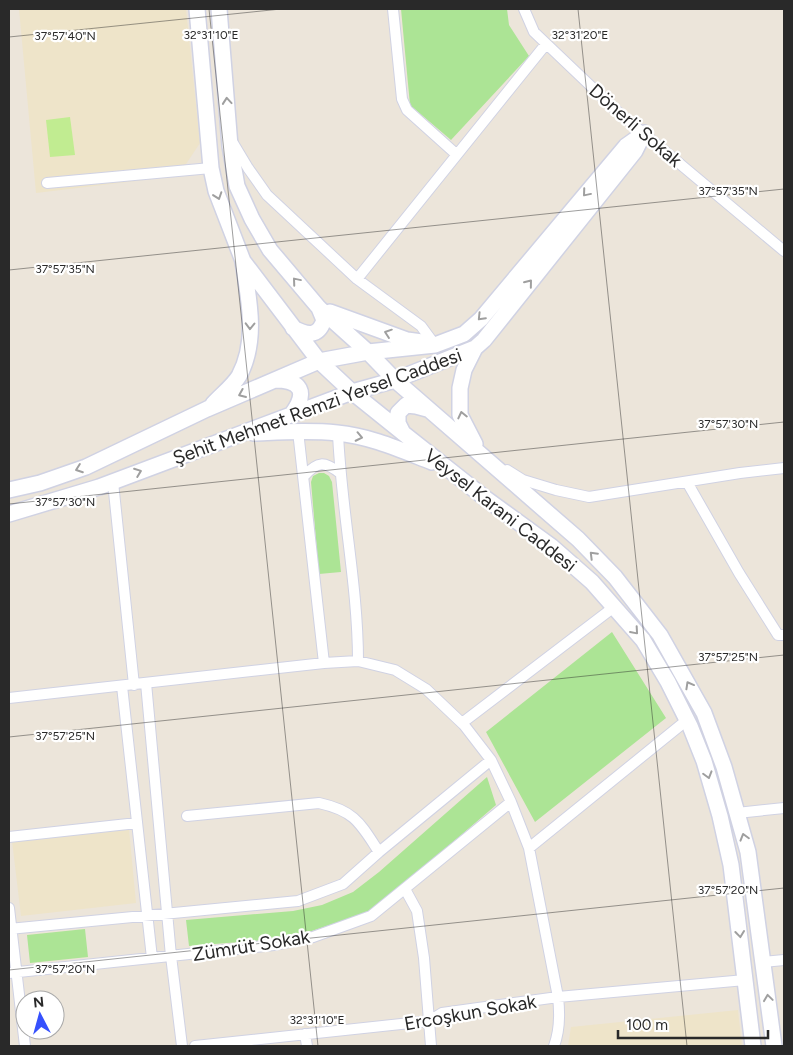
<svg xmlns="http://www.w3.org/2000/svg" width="793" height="1055" viewBox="0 0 793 1055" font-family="Figtree,sans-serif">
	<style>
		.education { fill: #eee4c9 }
		.green { fill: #ace495 }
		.pitch { fill: #c1ec91 }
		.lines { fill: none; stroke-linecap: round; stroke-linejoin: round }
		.street-casing { stroke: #d0d2e3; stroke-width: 12 }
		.secondary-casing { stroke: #d0d2e3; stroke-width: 18 }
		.street { stroke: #fff; stroke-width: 10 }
		.secondary { stroke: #fff; stroke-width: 15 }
		.oneway { stroke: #9f9f9f }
		.ticks { fill: none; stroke: #292929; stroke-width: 1; stroke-opacity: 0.45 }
		.labels { text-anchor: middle; stroke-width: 4.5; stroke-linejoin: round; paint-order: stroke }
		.street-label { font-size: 19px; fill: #292929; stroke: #fff }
		.ticks-label { font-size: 12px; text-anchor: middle; fill: #292929; stroke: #fff; stroke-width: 4.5; stroke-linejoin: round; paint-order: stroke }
	</style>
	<rect width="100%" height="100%" fill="#ece5da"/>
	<!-- education -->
	<path class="education" d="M19,9H186L200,143L178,176L36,193Z
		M129,829L136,903L21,916L12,841Z
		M738,1010L742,1046H568L571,1027Z"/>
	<!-- green -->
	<path class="green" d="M401,9H507L509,25L529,56L451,140L410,105Z
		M319,473H324L329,476L332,482L341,572L319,574L311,482L313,476Z
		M612,632L666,718L535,822L486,732Z
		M487,777L496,805L374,910L312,931L278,939L189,946L186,920L293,911L322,905L353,892L379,872Z
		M85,929L88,957L30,963L27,935Z"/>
	<!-- pitch -->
	<path class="pitch" d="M70,117L75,155L50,157L46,120Z"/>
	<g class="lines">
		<defs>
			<path id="street" d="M393,9L402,99L407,110L456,154
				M524,9L534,32L618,112L784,251
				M233,143L248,168L267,195L357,279L421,326L435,345
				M47,183L211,168
				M357,279L546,44
				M298,431L324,663
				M338,433C341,509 358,585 358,661
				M507,470L523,480L556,490L589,497L740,473L784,468
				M304,476C318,461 324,461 340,473
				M113,482L134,685
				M687,482L739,573L778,635H784
				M146,683L171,956L182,1046
				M122,686L152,958
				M9,698L324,663L358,661L395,670L426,689L464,725L491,760L511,802L529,848L558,997C560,1014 560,1030 554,1046
				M462,723L614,607
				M737,813L784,808
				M187,816L319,803C355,811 360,823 379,852
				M9,837L137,823
				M529,848L687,720
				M405,889L417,911L424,958L431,1046
				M9,908L25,1046
				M9,929L298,901L343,884L379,852L491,760
				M763,962L784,960
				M9,973L274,945L313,937L371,916L511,802
				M305,1034L307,1046
				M195,1046L429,1021L442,1013L558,997L745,980"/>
			<path id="secondary" d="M197,9L211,168L216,191L243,261L319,361L352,392L403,433L485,498L551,546L592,582L643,640L668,682L690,726L704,761L720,816L731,865L753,1046
				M219,9L230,146L237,186L252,219L270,250L319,308L368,352L395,380L578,539L615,577L660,635L704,713L724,767L748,852L774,1046
				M330,312L407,340L422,342
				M293,328C307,335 318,338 324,320L319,308
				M275,380C301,380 308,392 292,414
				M213,404C221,395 233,386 239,376C258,341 249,299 243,262
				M253,433C281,432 309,430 337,433C370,436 401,450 432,462
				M403,433L398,423V413L406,405L416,406L427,409
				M475,444L460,415V388L464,370L475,348
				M9,490L40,483L86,467L207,409L319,361L368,352L435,345L464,334L481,319L626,146L643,134
				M9,514L99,487L352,392L395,380L475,348L484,340L635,151L644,133"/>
		</defs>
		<!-- street casing -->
		<use href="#street" class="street-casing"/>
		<!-- secondary casing -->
		<use href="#secondary" class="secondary-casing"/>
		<!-- street -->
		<use href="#street" class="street"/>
		<!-- secondary -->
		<use href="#secondary" class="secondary"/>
	</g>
	<!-- one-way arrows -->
	<defs><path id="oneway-chevron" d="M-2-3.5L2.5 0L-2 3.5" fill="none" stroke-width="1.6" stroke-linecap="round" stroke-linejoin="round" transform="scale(1.25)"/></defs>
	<g class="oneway">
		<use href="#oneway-chevron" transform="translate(227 101) rotate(-95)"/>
		<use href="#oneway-chevron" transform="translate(586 193) rotate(130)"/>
		<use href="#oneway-chevron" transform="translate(218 196) rotate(71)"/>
		<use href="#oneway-chevron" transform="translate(296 281) rotate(-130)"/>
		<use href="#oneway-chevron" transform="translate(529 283) rotate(-51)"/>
		<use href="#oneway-chevron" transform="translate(481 317) rotate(134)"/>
		<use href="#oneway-chevron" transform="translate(250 326) rotate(91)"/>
		<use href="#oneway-chevron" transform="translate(388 333) rotate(-161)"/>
		<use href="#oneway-chevron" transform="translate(242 394) rotate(157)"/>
		<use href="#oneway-chevron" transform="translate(462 415) rotate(-103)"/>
		<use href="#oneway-chevron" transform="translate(359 437) rotate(12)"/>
		<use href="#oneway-chevron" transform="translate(79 469) rotate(160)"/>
		<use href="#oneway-chevron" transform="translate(138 472) rotate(-21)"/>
		<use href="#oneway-chevron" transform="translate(593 555) rotate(-135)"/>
		<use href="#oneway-chevron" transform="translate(635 631) rotate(49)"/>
		<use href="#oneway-chevron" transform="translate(689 685) rotate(-119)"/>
		<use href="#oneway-chevron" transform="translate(708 775) rotate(74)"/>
		<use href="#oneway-chevron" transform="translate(744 837) rotate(-106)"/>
		<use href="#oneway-chevron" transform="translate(740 934) rotate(83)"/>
		<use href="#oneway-chevron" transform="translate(768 998) rotate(-98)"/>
	</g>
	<!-- ticks -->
	<path class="ticks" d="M209,9L318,1046M578,9L687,1046M9,37L281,9M9,270L784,189M9,504L784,422M9,737L784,655M9,970L784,888"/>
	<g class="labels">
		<!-- street labels -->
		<g class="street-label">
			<text transform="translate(636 125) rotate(41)" y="7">Dönerli Sokak</text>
			<text transform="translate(317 406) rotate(-20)" y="7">Şehit Mehmet Remzi Yersel Caddesi</text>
			<text transform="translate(501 510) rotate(38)" y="7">Veysel Karani Caddesi</text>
			<text transform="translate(251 945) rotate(-9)" y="7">Zümrüt Sokak</text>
			<text transform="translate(470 1012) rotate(-10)" y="7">Ercoşkun Sokak</text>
		</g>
	</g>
	<g class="ticks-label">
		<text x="211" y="39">32°31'10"E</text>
		<text x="580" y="39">32°31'20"E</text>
		<text x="65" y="40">37°57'40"N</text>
		<text x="728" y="195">37°57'35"N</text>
		<text x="65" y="273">37°57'35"N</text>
		<text x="728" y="428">37°57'30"N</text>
		<text x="65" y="506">37°57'30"N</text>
		<text x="728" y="661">37°57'25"N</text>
		<text x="65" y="740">37°57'25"N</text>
		<text x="728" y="894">37°57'20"N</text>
		<text x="65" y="973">37°57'20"N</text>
		<text x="317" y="1024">32°31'10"E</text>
	</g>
	<!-- border -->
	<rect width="793" height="1055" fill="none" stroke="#292929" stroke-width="20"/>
	<!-- north arrow -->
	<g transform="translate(40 1015) rotate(354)"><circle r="24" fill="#ffffff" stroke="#a9a9a9"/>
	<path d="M0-4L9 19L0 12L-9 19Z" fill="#3651fd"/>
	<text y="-8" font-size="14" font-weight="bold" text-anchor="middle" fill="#292929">N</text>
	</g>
	<!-- scale -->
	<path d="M618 1030v8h150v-8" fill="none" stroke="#292929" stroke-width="2.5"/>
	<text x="626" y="1030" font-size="15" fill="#292929" stroke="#ffffff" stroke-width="4" paint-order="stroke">100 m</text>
</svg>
